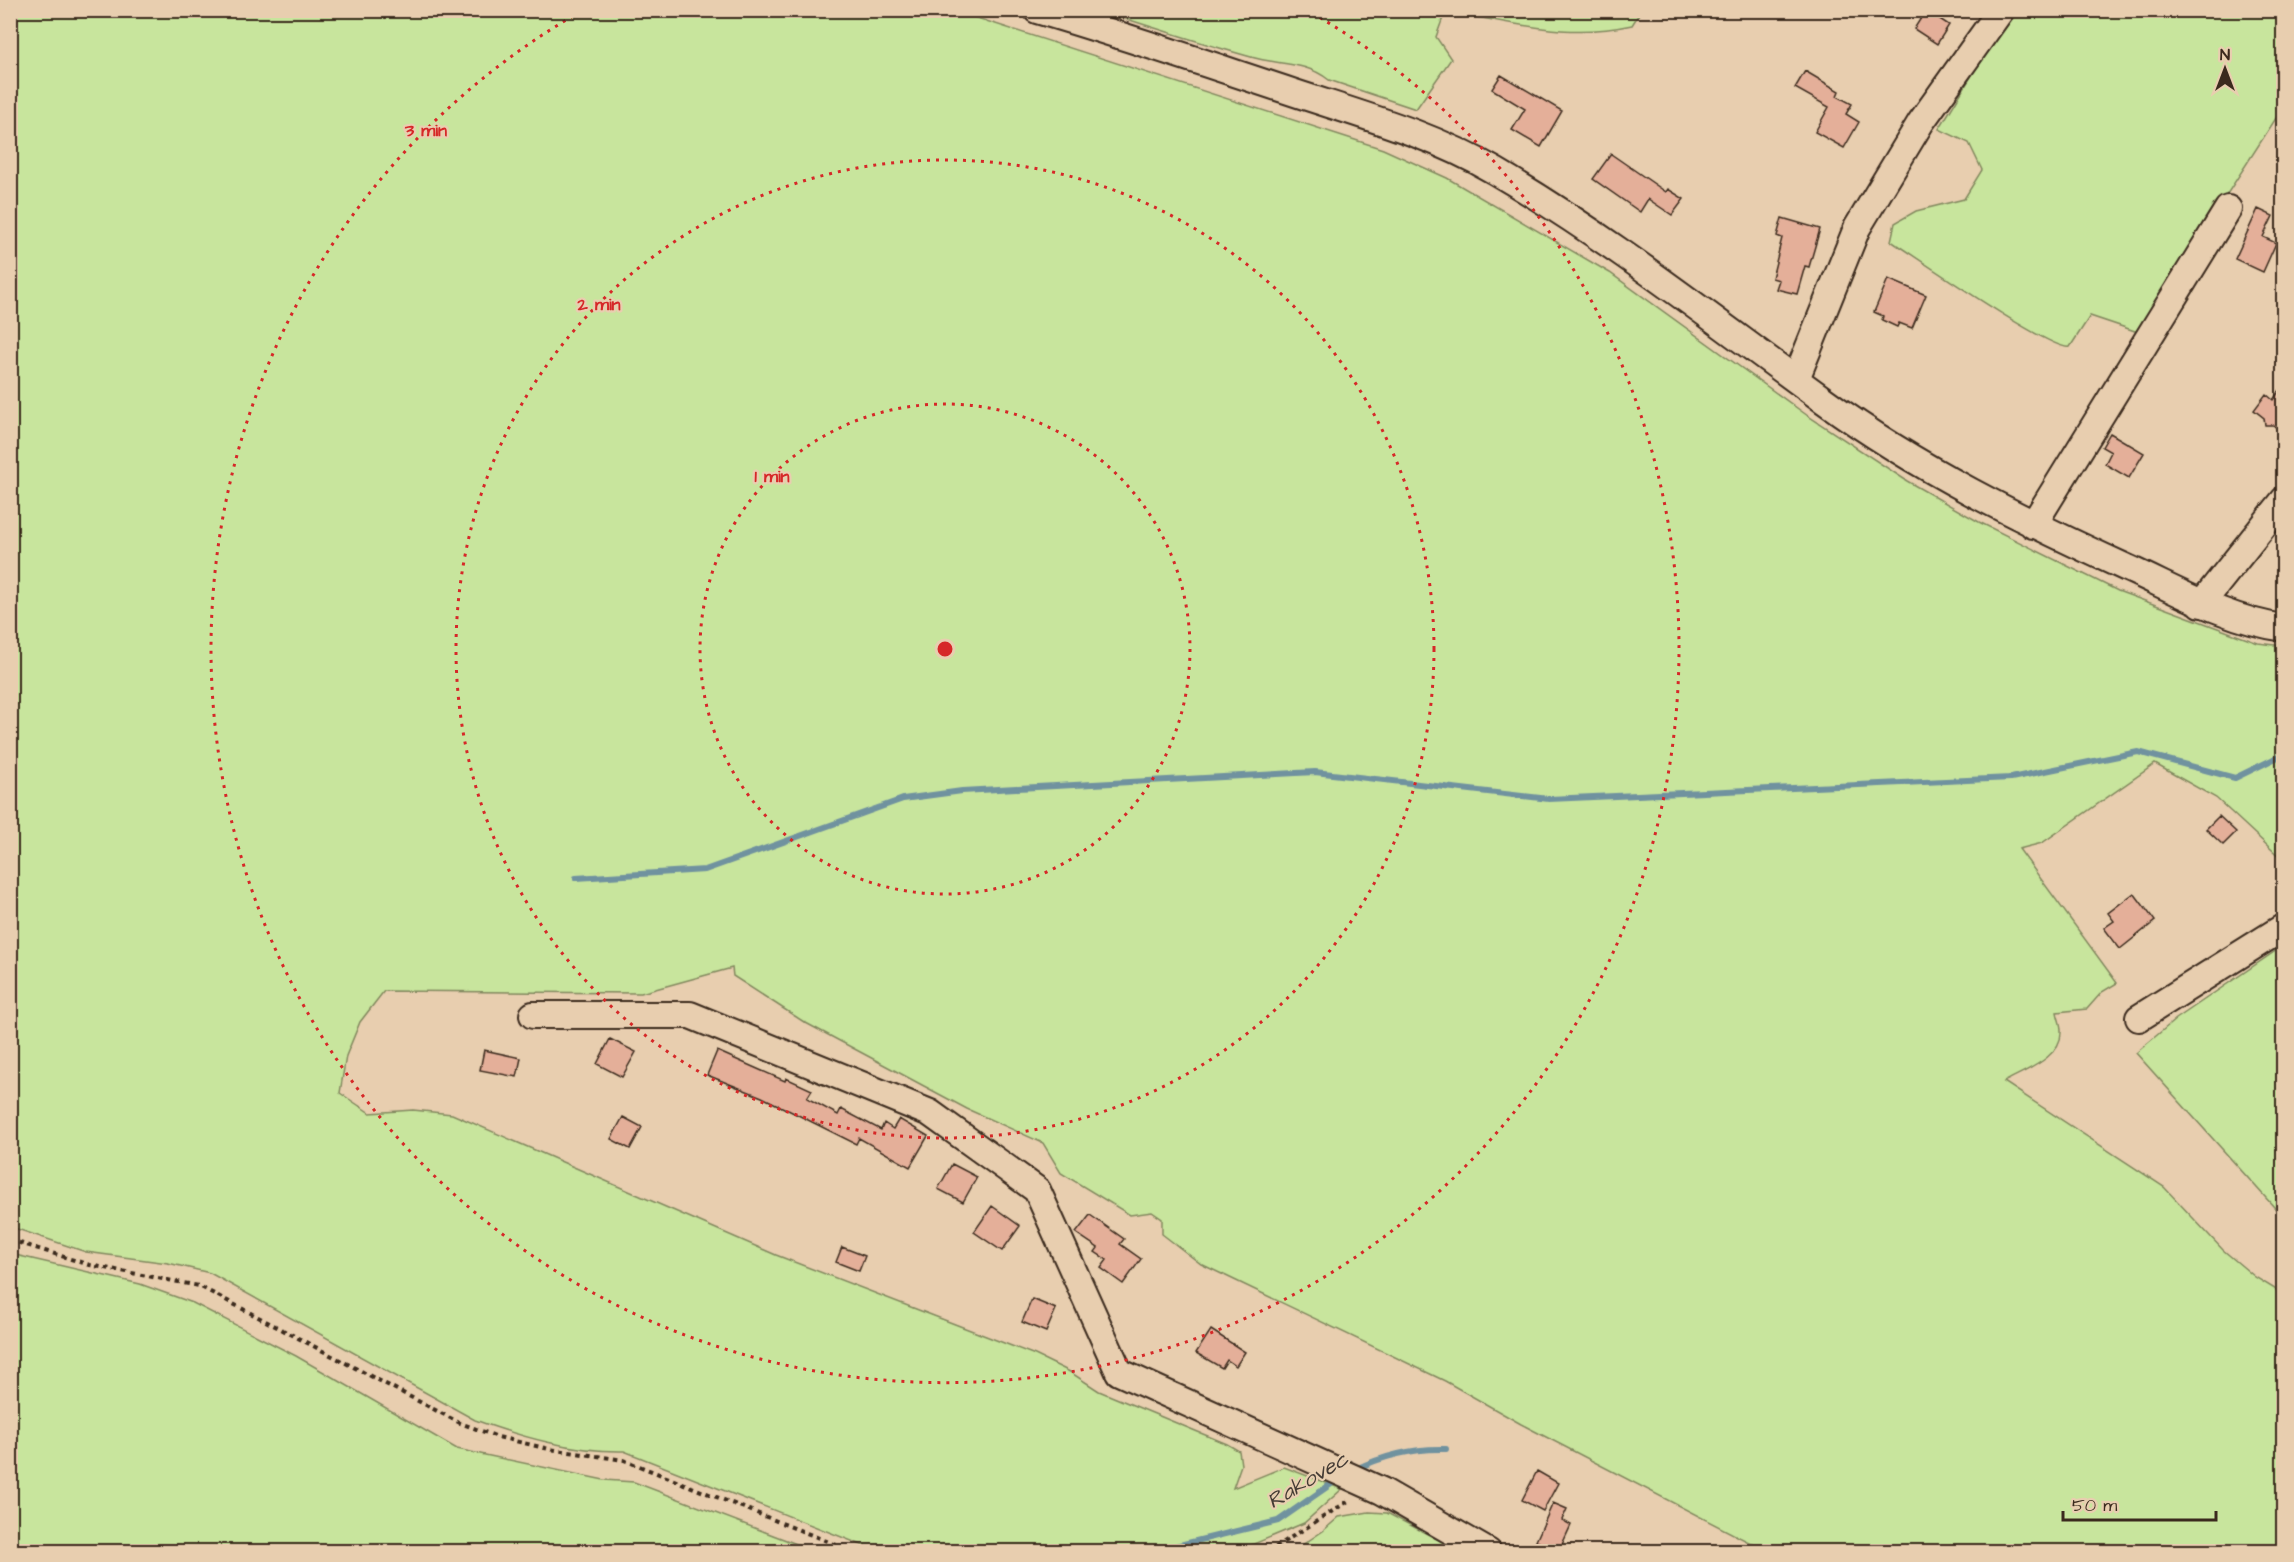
<svg xmlns="http://www.w3.org/2000/svg" width="2294" height="1562" viewBox="0 0 2294 1562" font-family="'Architects Daughter',sans-serif">
	<style>
		.green { fill: #c8e59d; stroke: #82885e; stroke-width: 1.5 }
		.lines { fill: none; stroke-linecap: round; stroke-linejoin: round }
		.stream { stroke: #70929f; stroke-width: 6 }
		.building { fill: #e4af99; stroke: #3b2a1e; stroke-width: 1.5 }
		.minor-casing { stroke: #3b2a1e; stroke-width: 30 }
		.path { stroke: #3b2a1e; stroke-width: 4; stroke-dasharray: 4.5 4.5; stroke-linecap: butt }
		.minor { stroke: #e8ceaf; stroke-width: 26 }
		.ring { fill: none; stroke: #d62828; stroke-width: 3; stroke-dasharray: 3 6 }
		.labels { text-anchor: middle; stroke-width: 4.5; stroke-linejoin: round; paint-order: stroke }
		.water-label { font-size: 22px; font-style: italic; fill: #443b34; stroke: #e8ceaf }
		.centre { fill: #d62828; stroke: #e8ceaf; stroke-width: 3 }
		.ring-label { font-size: 18px; text-anchor: middle; font-weight: bold; fill: #d62828; stroke: #e8ceaf; stroke-width: 4.5; stroke-linejoin: round; paint-order: stroke }
	</style>
	<rect width="100%" height="100%" fill="#e8ceaf"/>
	<filter id="ink" filterUnits="userSpaceOnUse"><feTurbulence type="fractalNoise" baseFrequency=".0167" numOctaves="2"/><feDisplacementMap in="SourceGraphic" scale="12" xChannelSelector="R" yChannelSelector="G"/><feConvolveMatrix kernelMatrix="1 2 1 2 8 2 1 2 1" color-interpolation-filters="sRGB"/></filter>
	<g filter="url(#ink)">
		<!-- green -->
		<path class="green" d="M685,10H925L974,17L1383,149L1447,178L1610,273L1808,416L1907,481L1979,522L2118,591L2258,643L2283,646V860L2216,798L2155,764L2042,843L2019,849L2117,983L2102,992L2087,1009L2057,1012C2058,1018 2061,1024 2061,1030C2063,1058 2023,1071 2004,1082L2164,1187L2223,1250L2255,1277L2283,1294V1551H1766L1521,1424L1445,1381L1201,1264L1162,1234V1219L1152,1212L1130,1215L1061,1173L1043,1143L967,1109L804,1022L733,976L732,968L641,993L384,991L360,1022L346,1056L340,1093L370,1113L413,1110L452,1114L776,1255L1035,1355L1070,1372L1099,1391L1227,1444L1239,1451L1241,1465L1233,1488L1284,1467L1342,1489L1304,1523L1237,1551H877L624,1451C573,1452 522,1437 475,1420L210,1273L168,1263L86,1252L11,1227V11Z
			M1102,11H1641L1632,25C1563,40 1512,21 1445,12L1436,37L1451,59L1416,109L1329,80C1306,61 1277,65 1251,57C1201,43 1151,27 1102,11Z
			M2011,11H2283L2282,109L2138,332L2090,316L2070,347C2052,352 1916,257 1891,241L1895,223L1916,211L1964,199L1982,170L1969,143L1939,129Z
			M2283,946V1217L2136,1053L2176,1019Z
			M11,1254L140,1284L193,1303L296,1356L457,1449L604,1480L634,1482L815,1551H11Z
			M1369,1512L1387,1513L1460,1551H1286L1299,1547L1323,1531L1339,1517Z"/>
		<g class="lines">
			<!-- stream -->
			<path class="stream" d="M576,878L705,870L903,799L962,791L1315,772L1549,799L2011,778L2138,752L2235,778L2284,754
				M1354,1470C1384,1455 1413,1448 1446,1449
				M1151,1552L1278,1521L1337,1480"/>
		</g>
		<!-- building -->
		<path class="building" d="M1926,10L1949,25L1937,44L1914,29Z
			M1805,71L1839,91L1837,96L1852,104L1846,114L1859,122L1844,148L1815,132L1829,107L1795,88Z
			M1501,75L1562,111L1541,147L1512,130L1525,109L1492,89Z
			M1611,154L1666,192L1668,189L1684,199L1672,215L1648,199L1640,212L1593,179Z
			M2258,209L2273,216L2263,237L2276,243L2263,272L2235,259Z
			M1782,218L1820,229L1809,267L1805,266L1797,294L1776,289L1779,280L1772,278L1782,238L1777,236Z
			M1888,279L1926,295L1912,328L1899,323L1897,327L1882,320L1883,316L1874,312Z
			M2283,386V433L2273,425H2265L2264,418L2254,410L2266,394L2273,400Z
			M2110,433L2144,453L2129,478L2105,464L2111,452L2102,447Z
			M2219,816L2236,832L2223,845L2206,829Z
			M2134,893L2155,921L2120,949L2104,928L2114,921L2108,913Z
			M610,1039L636,1052L622,1077L597,1064Z
			M484,1050L521,1058L517,1077L480,1070Z
			M717,1051L785,1081L786,1078L812,1090L807,1098L838,1115L841,1109L881,1130L884,1123L893,1129L899,1119L928,1136L910,1167L859,1138L856,1144L762,1097L707,1075Z
			M623,1117L642,1127L630,1149L611,1139Z
			M952,1164L977,1177L963,1202L938,1189Z
			M992,1206L1020,1226L1002,1251L974,1232Z
			M1090,1215L1124,1239L1120,1244L1141,1259L1123,1284L1101,1268L1107,1260L1095,1252L1098,1248L1076,1233Z
			M842,1247L865,1256L859,1271L836,1262Z
			M1032,1299L1056,1309L1046,1332L1022,1322Z
			M1211,1330L1245,1352L1236,1366L1227,1360L1222,1368L1196,1353Z
			M1537,1471L1558,1483L1543,1511L1522,1500Z
			M1553,1503L1567,1509L1562,1520L1571,1525L1559,1551L1536,1541Z"/>
		<g class="lines">
			<defs>
				<path id="minor" d="M1037,10C1123,35 1207,64 1292,92C1361,115 1432,134 1495,171C1611,239 1716,322 1825,401C1918,469 2022,520 2127,568C2178,591 2227,620 2284,628
					M1796,379L1857,228L1921,122L2001,10
					M2033,525L2228,209
					M2201,604L2284,500
					M533,1015H690L930,1113L1037,1190L1119,1372L1382,1491L1488,1552
					M2139,1018L2284,927"/>
			</defs>
			<!-- minor casing -->
			<use href="#minor" class="minor-casing"/>
			<!-- path -->
			<path class="path" d="M10,1240L90,1265L199,1286L460,1423L498,1437L549,1449L624,1460L854,1552
				M1268,1552L1350,1500"/>
			<!-- minor -->
			<use href="#minor" class="minor"/>
		</g>
	</g>
	<!-- distance rings -->
	<g class="ring">
		<circle cx="945" cy="649" r="245"/>
		<circle cx="945" cy="649" r="489"/>
		<path d="M1312 13A734 734 0 1 1 578 13"/>
	</g>
	<g class="labels">
		<!-- water labels -->
		<g class="water-label">
			<text transform="translate(1307 1479) rotate(-31)" y="8">Rakovec</text>
		</g>
	</g>
	<circle cx="945" cy="649" r="9" class="centre"/>
	<g class="ring-label">
		<text x="426" y="136">3 min</text>
		<text x="599" y="310">2 min</text>
		<text x="772" y="482">1 min</text>
	</g>
	<!-- margin -->
	<rect width="2294" height="1562" fill="none" stroke="#e8ceaf" stroke-width="36"/>
	<rect x="18" y="18" width="2258" height="1526" fill="none" stroke="#3b2a1e" stroke-width="2" filter="url(#ink)"/>
	<!-- north arrow -->
	<g transform="translate(2225 69)" stroke="#e8ceaf" stroke-width="4.5" paint-order="stroke">
	<path d="M0-4.5L10 22L0 15L-10 22Z" fill="#3b2a1e"/>
	<text y="-9" font-size="16" font-weight="bold" text-anchor="middle" fill="#3b2a1e">N</text>
	</g>
	<!-- scale -->
	<path d="M2063 1511v9h153v-9" fill="none" stroke="#3b2a1e" stroke-width="3"/>
	<text x="2072" y="1511" font-size="18" fill="#3b2a1e" stroke="#e8ceaf" stroke-width="4.5" paint-order="stroke">50 m</text>
</svg>
